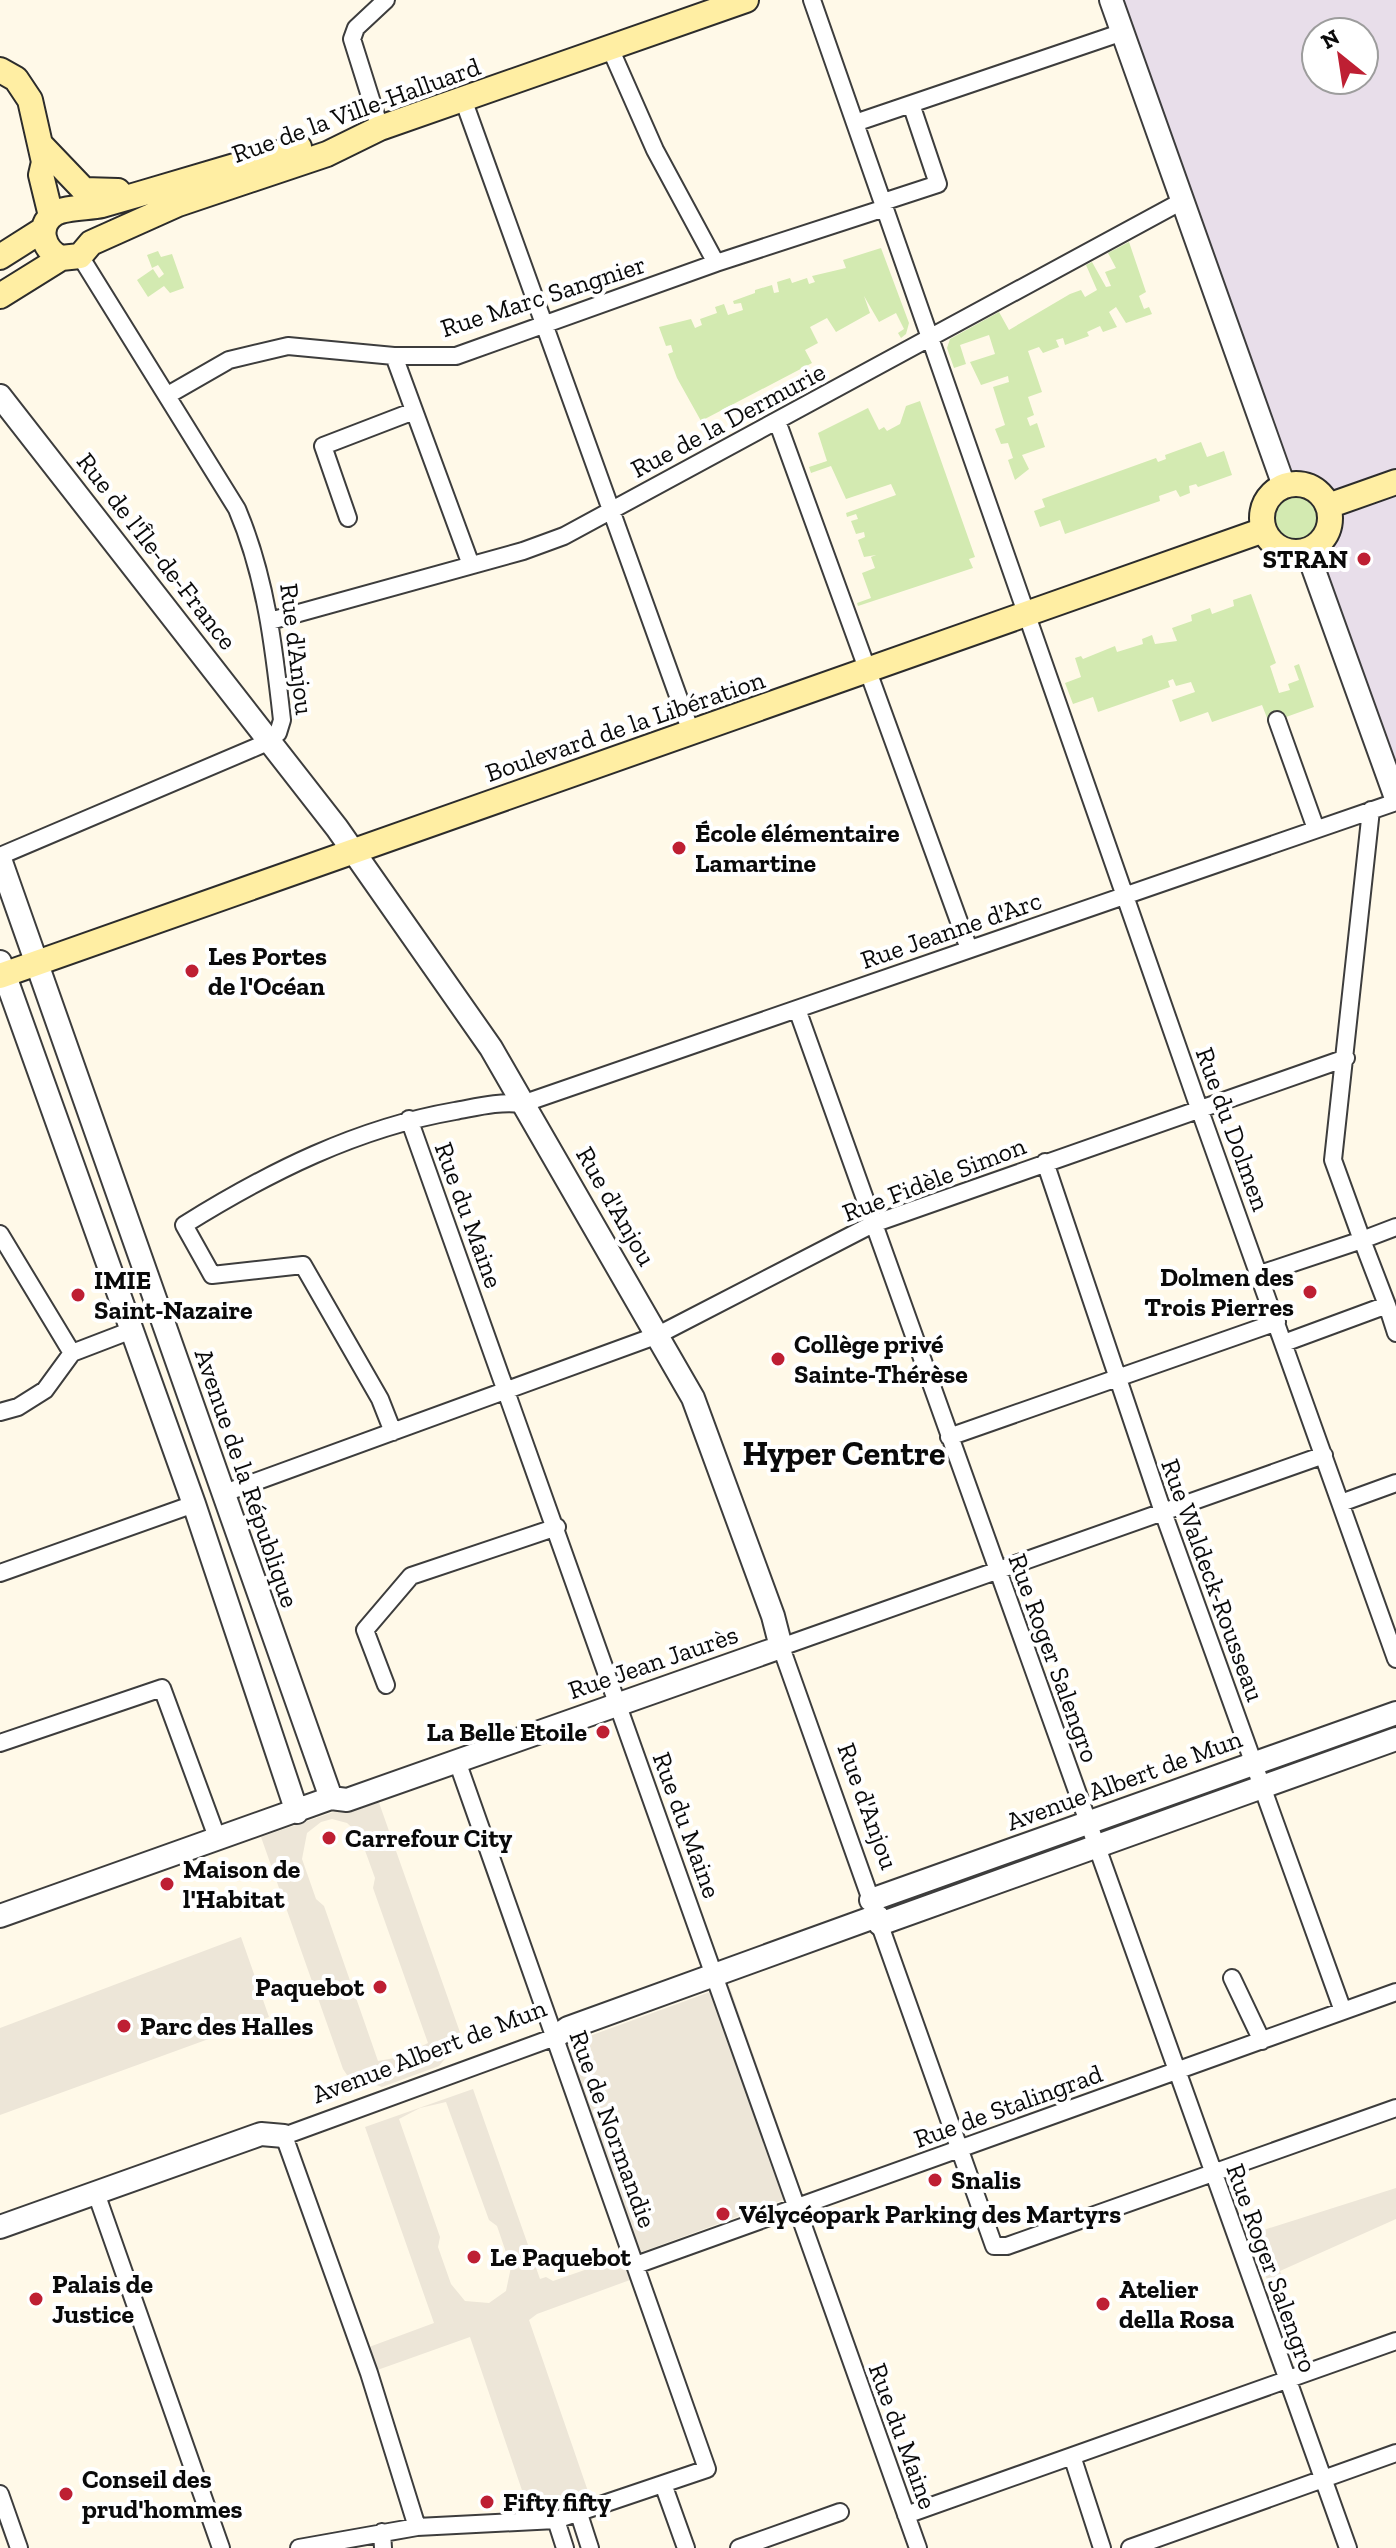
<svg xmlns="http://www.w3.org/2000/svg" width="1396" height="2548" viewBox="0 0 1396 2548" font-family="'Zilla Slab',serif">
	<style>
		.industrial { fill: #e8deea; fill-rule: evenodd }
		.green { fill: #d3eab1 }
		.plaza { fill: #ede6d8; fill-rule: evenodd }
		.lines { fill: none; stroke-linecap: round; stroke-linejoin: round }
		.minor-casing { stroke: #3d3d3d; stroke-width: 20 }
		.tertiary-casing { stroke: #3d3d3d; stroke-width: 26 }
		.secondary-casing { stroke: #2c2c2c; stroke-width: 28 }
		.minor { stroke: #fff; stroke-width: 16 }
		.tertiary { stroke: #fff; stroke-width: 22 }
		.secondary { stroke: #ffeea3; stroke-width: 24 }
		.poi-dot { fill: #be1f33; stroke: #fff; stroke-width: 3 }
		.labels { text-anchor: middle; stroke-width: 8; stroke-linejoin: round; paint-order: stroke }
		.street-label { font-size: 26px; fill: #0a0a0a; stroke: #fff }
		.poi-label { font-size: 26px; font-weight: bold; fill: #0a0a0a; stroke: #fff; text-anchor: start }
		.district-label { font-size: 34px; font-weight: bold; fill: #0a0a0a; stroke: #fff }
	</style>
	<rect width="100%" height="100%" fill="#fff9e8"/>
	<!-- industrial -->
	<path class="industrial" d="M1100,0H1396V775ZM1316,32H1364V80H1316Z"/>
	<!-- green -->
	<path class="green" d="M1129,242L1146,292L1139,296L1144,309L1149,307L1152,314L1126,323L1116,307L1109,312L1117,327L1103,332L1100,326L1087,332L1089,336L1065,345L1063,338L1056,340L1059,347L1043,353L1039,347L1028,351L1042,392L1028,397L1034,415L1027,418L1030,426L1037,423L1045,447L1022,455L1029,469L1015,480L1008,460L1013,458L1008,443L1001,444L995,429L1005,425L993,387L1009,382L1008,376L981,385L970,362L995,354L989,335L960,345L966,364L954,368L947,348L950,339L999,312L1009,330L1070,294L1081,290L1085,297L1097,290L1086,265L1092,262L1106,287L1111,286L1105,272L1116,268L1108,253Z
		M881,248L909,323L906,334L901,338L898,333L904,329L896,313L879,322L864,296L870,313L836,332L827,318L810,327L818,343L805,350L812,363L701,421L677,378L668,354L673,352L671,345L666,346L659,327L691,319L695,328L702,325L700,319L717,313L715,307L724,304L728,315L743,310L741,303L734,304L733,301L755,293V290L772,285L774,293L779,292L777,282L790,278L792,283L807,278L809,284L815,282L812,276L846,268L843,260Z
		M158,251L161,257L172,254L184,288L170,293L164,286L148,297L137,280L153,269L159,278L164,274L158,265L152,268L147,255Z
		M920,401L975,557L969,559L973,568L858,606L857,603L871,598L862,573L875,568L871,557L876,555L864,557L858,540L865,537L864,532L856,534L851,521L858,519L856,514L847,517L846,513L896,495L891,484L846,499L831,466L811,473L809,467L827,461L818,433L868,408L879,430L884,427L887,431L900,424L906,406Z
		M1201,442L1207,457L1224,451L1232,475L1198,487L1196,484L1189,486L1190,493L1180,497L1176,490L1159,496L1160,501L1065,534L1060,520L1040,527L1034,511L1045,507L1042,499L1156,458L1158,462L1166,459L1165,455Z
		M1270 518a25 25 0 1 1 50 0a25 25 0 1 1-50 0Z
		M1251,594L1276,663L1270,666L1279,693L1290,690L1288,684L1299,680L1294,666L1299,664L1314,707L1269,723L1262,705L1212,722L1208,712L1180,722L1172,700L1195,692L1191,682L1176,686L1173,679L1168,681L1170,687L1098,712L1093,697L1073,704L1065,683L1081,677L1075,658L1081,656L1083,659L1115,646L1117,652L1143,644L1142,639L1152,635L1155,644L1177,641L1172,628L1192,621L1191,615L1210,608L1212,614L1234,606L1233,600Z"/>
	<!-- plaza -->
	<path class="plaza" d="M377,1797L462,2038L439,2066L382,2087L347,2075L343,2069L261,1837ZM332,1819L347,1823L359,1834L375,1878L373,1888L428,2043L400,2057L378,2061L324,1906L316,1899L302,1859L307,1833L321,1822Z
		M241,1937L269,2017L0,2115V2028Z
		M729,1985L802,2193L625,2258L554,2049Z
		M473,2089L540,2279L546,2277L553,2281L622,2257L630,2280L537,2314L529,2320L592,2503L530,2514L470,2337L369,2373L361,2350L434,2323L365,2127ZM446,2102L489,2220L497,2226L511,2267L506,2291L489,2303L465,2301L451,2284L438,2247L440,2237L399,2119L420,2108Z
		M1396,2188V2219L1280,2271L1287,2291L1273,2297L1251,2234Z"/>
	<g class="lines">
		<defs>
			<path id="minor" d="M812,0L1199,1108L1396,1659
				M610,48L655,150L716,263
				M463,99L691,732
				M855,123L1123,32
				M380,128L352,39L356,28L386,0
				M883,202L938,184L911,104
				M394,356L471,565
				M168,395L229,360L288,346L394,356H456L716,263L885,208
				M777,421L969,949
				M348,518L323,446L414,411
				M270,621L523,551L564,536L1184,200
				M1277,720L1316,829
				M1371,810L1333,1160L1362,1240L1396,1227
				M0,856L261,745L278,733L282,720C274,648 266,577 237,509L80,256
				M797,1009L1348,2548
				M409,1119L918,2548
				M1045,1162L1163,1512L1343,2011
				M0,1234L72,1353
				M1260,1274L1362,1240L1387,1305L1284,1343
				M1387,1305L1396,1333
				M0,1412L18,1407L45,1390L72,1353L132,1330
				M393,1432L380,1399L303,1265L212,1275L184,1225C269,1172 357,1128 455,1111C477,1107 499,1101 522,1104L1396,802
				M949,1437L1277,1322
				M1324,1455L781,1647L994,2246H1007L1396,2108
				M222,1494L658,1335L873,1224L1346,1058
				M1341,1503L1396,1483
				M0,1573L194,1504
				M386,1685L365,1630L411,1576L557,1527
				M0,1743L162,1688L218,1840
				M1232,1978L1262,2041
				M96,2193L221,2548
				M636,2265L1396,1992
				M1075,2455L1074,2462L1102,2548
				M663,2484L686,2548
				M0,2494L19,2548
				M579,2514L590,2548
				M906,2515L1396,2341
				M556,2520L565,2548
				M417,2527L369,2373L284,2136L555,2037
				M382,2532L383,2548
				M299,2548L417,2527L556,2520L707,2469L457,1761
				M739,2548L840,2512
				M1130,2548L1396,2453"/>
			<path id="tertiary" d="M1111,0L1284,486
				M0,396L337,828L491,1048L693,1398L773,1616L781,1647L347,1800L331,1798L0,1916
				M1307,551L1396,798
				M0,859L331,1798
				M0,962L194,1504L297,1812
				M871,1900L1396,1713
				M880,1924L1396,1739
				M555,2037L568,2028L877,1916
				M0,2227L261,2134L284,2136"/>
			<path id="secondary" d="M0,70L16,79L30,100L44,162L41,175L51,216
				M40,144L84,190L118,191
				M0,257L44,229
				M61,258C43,250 36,226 54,214C64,207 89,208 102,205C168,186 234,166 299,147
				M0,296L61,258L80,256L91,243L178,204L327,154L380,128L746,0
				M1262 518a34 34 0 1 1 68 0a34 34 0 1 1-68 0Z
				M1328,506L1396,482
				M0,976L1264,530"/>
		</defs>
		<!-- minor casing -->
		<use href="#minor" class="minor-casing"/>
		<!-- tertiary casing -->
		<use href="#tertiary" class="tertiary-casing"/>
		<!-- secondary casing -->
		<use href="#secondary" class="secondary-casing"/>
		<!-- minor -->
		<use href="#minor" class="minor"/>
		<!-- tertiary -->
		<use href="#tertiary" class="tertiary"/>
		<!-- secondary -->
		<use href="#secondary" class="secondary"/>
	</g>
	<!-- markers -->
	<g class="poi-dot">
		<circle cx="1364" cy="559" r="8"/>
		<circle cx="679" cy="848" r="8"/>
		<circle cx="192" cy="971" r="8"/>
		<circle cx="1310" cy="1292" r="8"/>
		<circle cx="78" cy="1295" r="8"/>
		<circle cx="778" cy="1359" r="8"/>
		<circle cx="603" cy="1732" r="8"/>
		<circle cx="329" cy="1838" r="8"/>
		<circle cx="167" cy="1884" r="8"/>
		<circle cx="380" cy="1987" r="8"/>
		<circle cx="124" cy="2026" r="8"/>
		<circle cx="935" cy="2180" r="8"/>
		<circle cx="723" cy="2214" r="8"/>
		<circle cx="474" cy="2257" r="8"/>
		<circle cx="36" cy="2299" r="8"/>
		<circle cx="1103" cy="2304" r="8"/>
		<circle cx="66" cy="2494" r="8"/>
		<circle cx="487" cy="2502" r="8"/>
	</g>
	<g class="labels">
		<!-- street labels -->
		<g class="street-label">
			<text transform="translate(356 110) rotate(-20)" y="9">Rue de la Ville-Halluard</text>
			<text transform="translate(543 296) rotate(-18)" y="9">Rue Marc Sangnier</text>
			<text transform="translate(728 420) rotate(-28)" y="9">Rue de la Dermurie</text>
			<text transform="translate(157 551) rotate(52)" y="9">Rue de l'Île-de-France</text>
			<text transform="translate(297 649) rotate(83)" y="9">Rue d'Anjou</text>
			<text transform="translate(625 726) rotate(-19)" y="9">Boulevard de la Libération</text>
			<text transform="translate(951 930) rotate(-19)" y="9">Rue Jeanne d'Arc</text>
			<text transform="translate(1233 1129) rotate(70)" y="9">Rue du Dolmen</text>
			<text transform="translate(934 1179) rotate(-21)" y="9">Rue Fidèle Simon</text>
			<text transform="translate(616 1206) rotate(60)" y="9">Rue d'Anjou</text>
			<text transform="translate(469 1215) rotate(70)" y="9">Rue du Maine</text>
			<text transform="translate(247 1478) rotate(71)" y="9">Avenue de la République</text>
			<text transform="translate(1213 1580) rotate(70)" y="9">Rue Waldeck-Rousseau</text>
			<text transform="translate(1054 1658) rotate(70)" y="9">Rue Roger Salengro</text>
			<text transform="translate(653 1662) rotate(-19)" y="9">Rue Jean Jaurès</text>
			<text transform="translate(1124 1780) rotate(-20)" y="9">Avenue Albert de Mun</text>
			<text transform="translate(868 1806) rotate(70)" y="9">Rue d'Anjou</text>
			<text transform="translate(687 1825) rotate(70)" y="9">Rue du Maine</text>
			<text transform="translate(429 2051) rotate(-21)" y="9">Avenue Albert de Mun</text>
			<text transform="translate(1008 2106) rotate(-20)" y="9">Rue de Stalingrad</text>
			<text transform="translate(613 2129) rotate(70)" y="9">Rue de Normandie</text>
			<text transform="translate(1272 2268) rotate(70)" y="9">Rue Roger Salengro</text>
			<text transform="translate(903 2436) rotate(70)" y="9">Rue du Maine</text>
		</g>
		<!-- poi labels -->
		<g class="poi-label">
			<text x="1348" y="568" text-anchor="end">STRAN</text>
			<text x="695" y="842">École élémentaire<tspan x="695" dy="30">Lamartine</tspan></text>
			<text x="208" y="965">Les Portes<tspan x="208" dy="30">de l'Océan</tspan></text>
			<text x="1294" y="1286" text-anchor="end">Dolmen des<tspan x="1294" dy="30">Trois Pierres</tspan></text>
			<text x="94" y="1289">IMIE<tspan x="94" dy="30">Saint-Nazaire</tspan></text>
			<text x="794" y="1353">Collège privé<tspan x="794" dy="30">Sainte-Thérèse</tspan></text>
			<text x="587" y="1741" text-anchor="end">La Belle Etoile</text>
			<text x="345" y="1847">Carrefour City</text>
			<text x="183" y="1878">Maison de<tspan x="183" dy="30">l'Habitat</tspan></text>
			<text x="364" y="1996" text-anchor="end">Paquebot</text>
			<text x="140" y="2035">Parc des Halles</text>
			<text x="951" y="2189">Snalis</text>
			<text x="739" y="2223">Vélycéopark Parking des Martyrs</text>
			<text x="490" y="2266">Le Paquebot</text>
			<text x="52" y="2293">Palais de<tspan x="52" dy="30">Justice</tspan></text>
			<text x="1119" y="2298">Atelier<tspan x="1119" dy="30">della Rosa</tspan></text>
			<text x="82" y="2488">Conseil des<tspan x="82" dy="30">prud'hommes</tspan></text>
			<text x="503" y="2511">Fifty fifty</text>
		</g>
		<!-- district labels -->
		<g class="district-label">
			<text x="844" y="1465">Hyper Centre</text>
		</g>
	</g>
	<!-- north arrow -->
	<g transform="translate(1340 56) rotate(330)"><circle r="38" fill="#ffffff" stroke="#9d9d9d" stroke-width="2"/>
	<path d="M0-6L14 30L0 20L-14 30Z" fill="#be1f33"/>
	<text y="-12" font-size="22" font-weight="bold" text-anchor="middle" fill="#0a0a0a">N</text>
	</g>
</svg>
